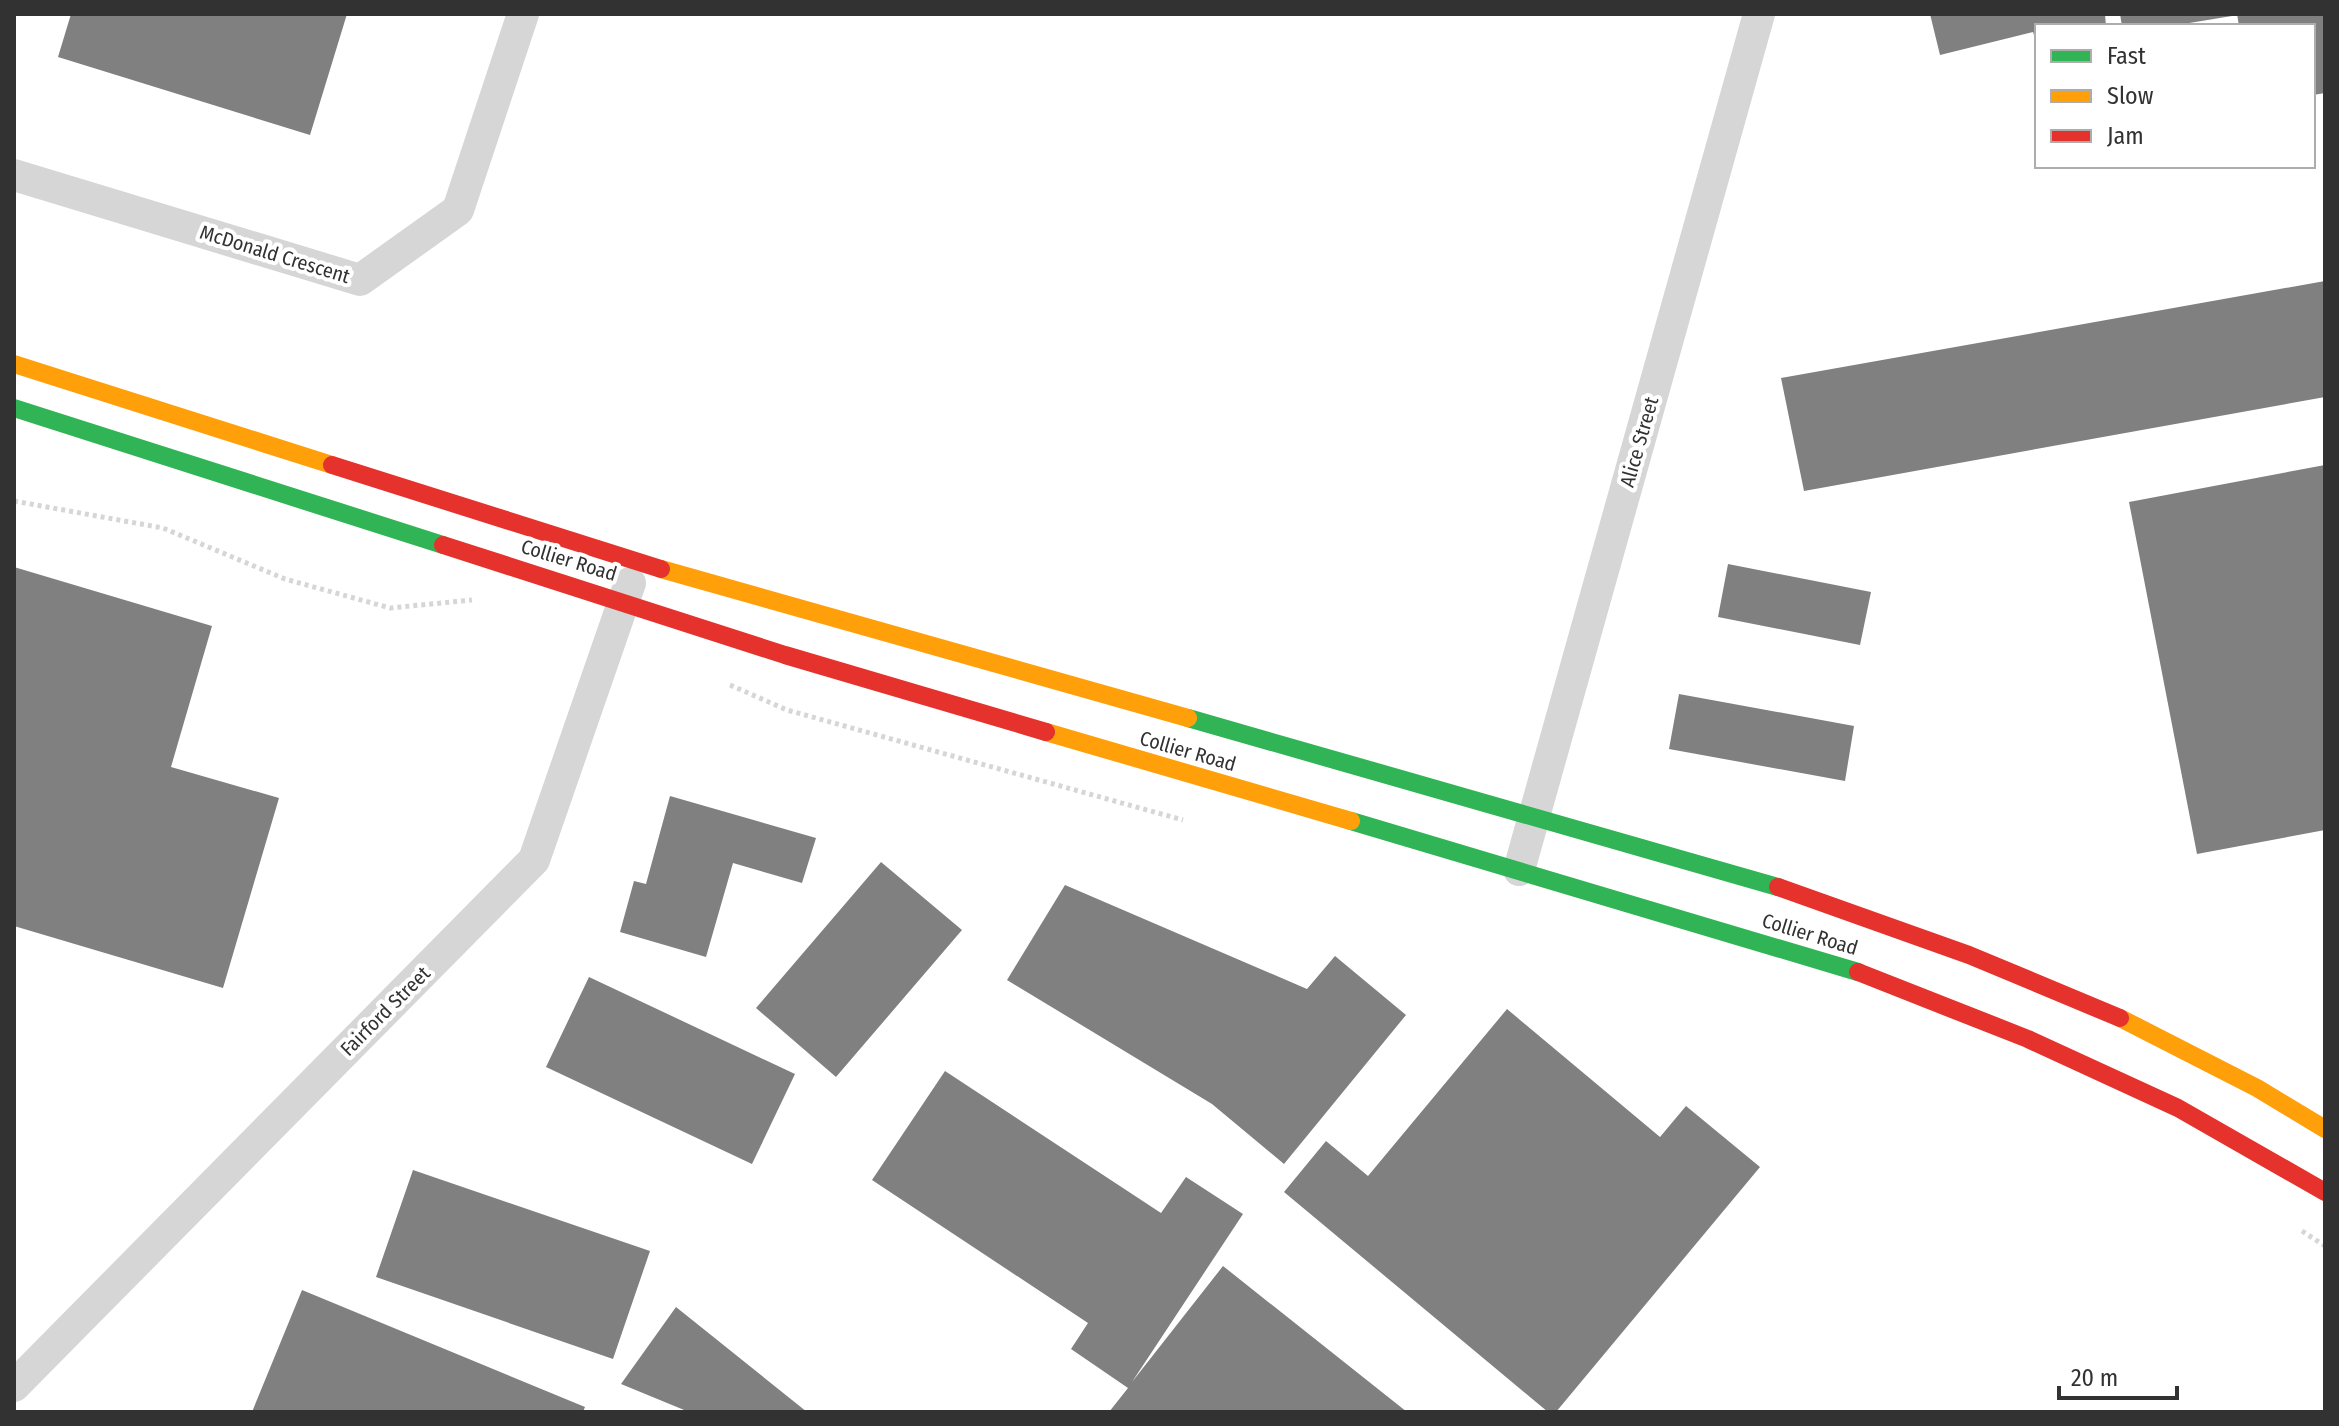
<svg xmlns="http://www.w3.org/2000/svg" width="2339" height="1426" viewBox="0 0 2339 1426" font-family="'Fira Sans Condensed',sans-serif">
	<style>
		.building { fill: #808080 }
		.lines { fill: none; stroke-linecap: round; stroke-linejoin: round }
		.path { stroke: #d6d6d6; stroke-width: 5; stroke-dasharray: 4 4; stroke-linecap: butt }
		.street { stroke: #d6d6d6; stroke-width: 32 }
		.fast { stroke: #30b455; stroke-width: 18 }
		.slow { stroke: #ff9f0a; stroke-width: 18 }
		.jam { stroke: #e5322d; stroke-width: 18 }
		.labels { text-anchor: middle; stroke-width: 8; stroke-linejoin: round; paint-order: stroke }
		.street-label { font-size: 20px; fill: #323232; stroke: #fff }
	</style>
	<rect width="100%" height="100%" fill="#fff"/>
	<!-- building -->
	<path class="building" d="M71,14H347L310,135L58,57Z
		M1930,14H2105L2106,26H2037V44L2033,32L1940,55Z
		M2120,14H2232V16L2171,26H2122Z
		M2237,14H2325V93L2313,95V26H2239Z
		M2325,281V397L1804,491L1781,378Z
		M2325,465V830L2197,854L2129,502Z
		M1728,564L1871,592L1860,645L1718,617Z
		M14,567L212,626L171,767L279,798L223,988L14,926Z
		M1679,694L1854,726L1845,781L1669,749Z
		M670,796L816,838L802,883L733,863L706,957L620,932L634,881L646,884Z
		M881,862L962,930L836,1077L756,1008Z
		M1065,885L1307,989L1335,956L1406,1015L1284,1164L1212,1104L1007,980Z
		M589,977L795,1074L752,1164L546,1067Z
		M1507,1009L1660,1137L1686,1106L1760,1167L1556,1412H1548L1284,1192L1326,1141L1368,1176Z
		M945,1071L1161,1213L1186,1177L1243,1214L1132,1382L1223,1266L1407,1412H1109L1128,1388L1071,1349L1088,1323L872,1180Z
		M413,1170L650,1251L613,1359L376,1277Z
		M302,1290L585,1407L583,1412H252Z
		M676,1307L807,1412H689L621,1384Z"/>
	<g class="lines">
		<!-- path -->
		<path class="path" d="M14,501L163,528L285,579L390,608L472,600
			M730,685L787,710L1183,820
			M2302,1231L2325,1246"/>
		<!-- street -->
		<path class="street" d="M14,175L360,280L458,210L523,14
			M1519,870L1759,14
			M14,1386L534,860L630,583"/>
		<!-- fast -->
		<path class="fast" d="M14,408L443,545
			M1188,718L1778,887
			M1351,821L1858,972"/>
		<!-- slow -->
		<path class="slow" d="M14,364L332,465
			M661,569L1188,718
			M1046,732L1351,821
			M2120,1018L2257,1088L2325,1129"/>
		<!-- jam -->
		<path class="jam" d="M332,465L661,569
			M443,545L785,655L1046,732
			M1778,887L1969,955L2120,1018
			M1858,972L2028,1039L2178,1108L2325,1192"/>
	</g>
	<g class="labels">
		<!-- street labels -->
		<g class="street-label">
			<text transform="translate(275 254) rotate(17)" y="7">McDonald Crescent</text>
			<text transform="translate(1639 442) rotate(-74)" y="7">Alice Street</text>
			<text transform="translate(569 560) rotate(17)" y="7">Collier Road</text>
			<text transform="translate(1188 751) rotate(16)" y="7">Collier Road</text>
			<text transform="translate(1810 934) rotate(17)" y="7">Collier Road</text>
			<text transform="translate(385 1011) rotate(-45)" y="7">Fairford Street</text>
		</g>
	</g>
	<!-- border -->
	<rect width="2339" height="1426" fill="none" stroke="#323232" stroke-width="32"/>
	<!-- legend -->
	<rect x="2035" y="24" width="280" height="144" fill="#ffffff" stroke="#adadad" stroke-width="2"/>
	<rect x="2051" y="50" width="40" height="12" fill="#30b455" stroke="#adadad" stroke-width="2"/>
	<text x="2107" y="64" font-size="24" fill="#323232">Fast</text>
	<rect x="2051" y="90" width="40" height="12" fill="#ff9f0a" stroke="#adadad" stroke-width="2"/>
	<text x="2107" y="104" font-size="24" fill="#323232">Slow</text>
	<rect x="2051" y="130" width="40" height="12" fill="#e5322d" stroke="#adadad" stroke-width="2"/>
	<text x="2107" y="144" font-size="24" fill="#323232">Jam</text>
	<!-- scale -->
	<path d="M2059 1386v12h118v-12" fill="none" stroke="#323232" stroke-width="4"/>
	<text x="2071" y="1386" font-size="24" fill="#323232" stroke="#ffffff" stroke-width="6" paint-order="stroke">20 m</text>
</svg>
